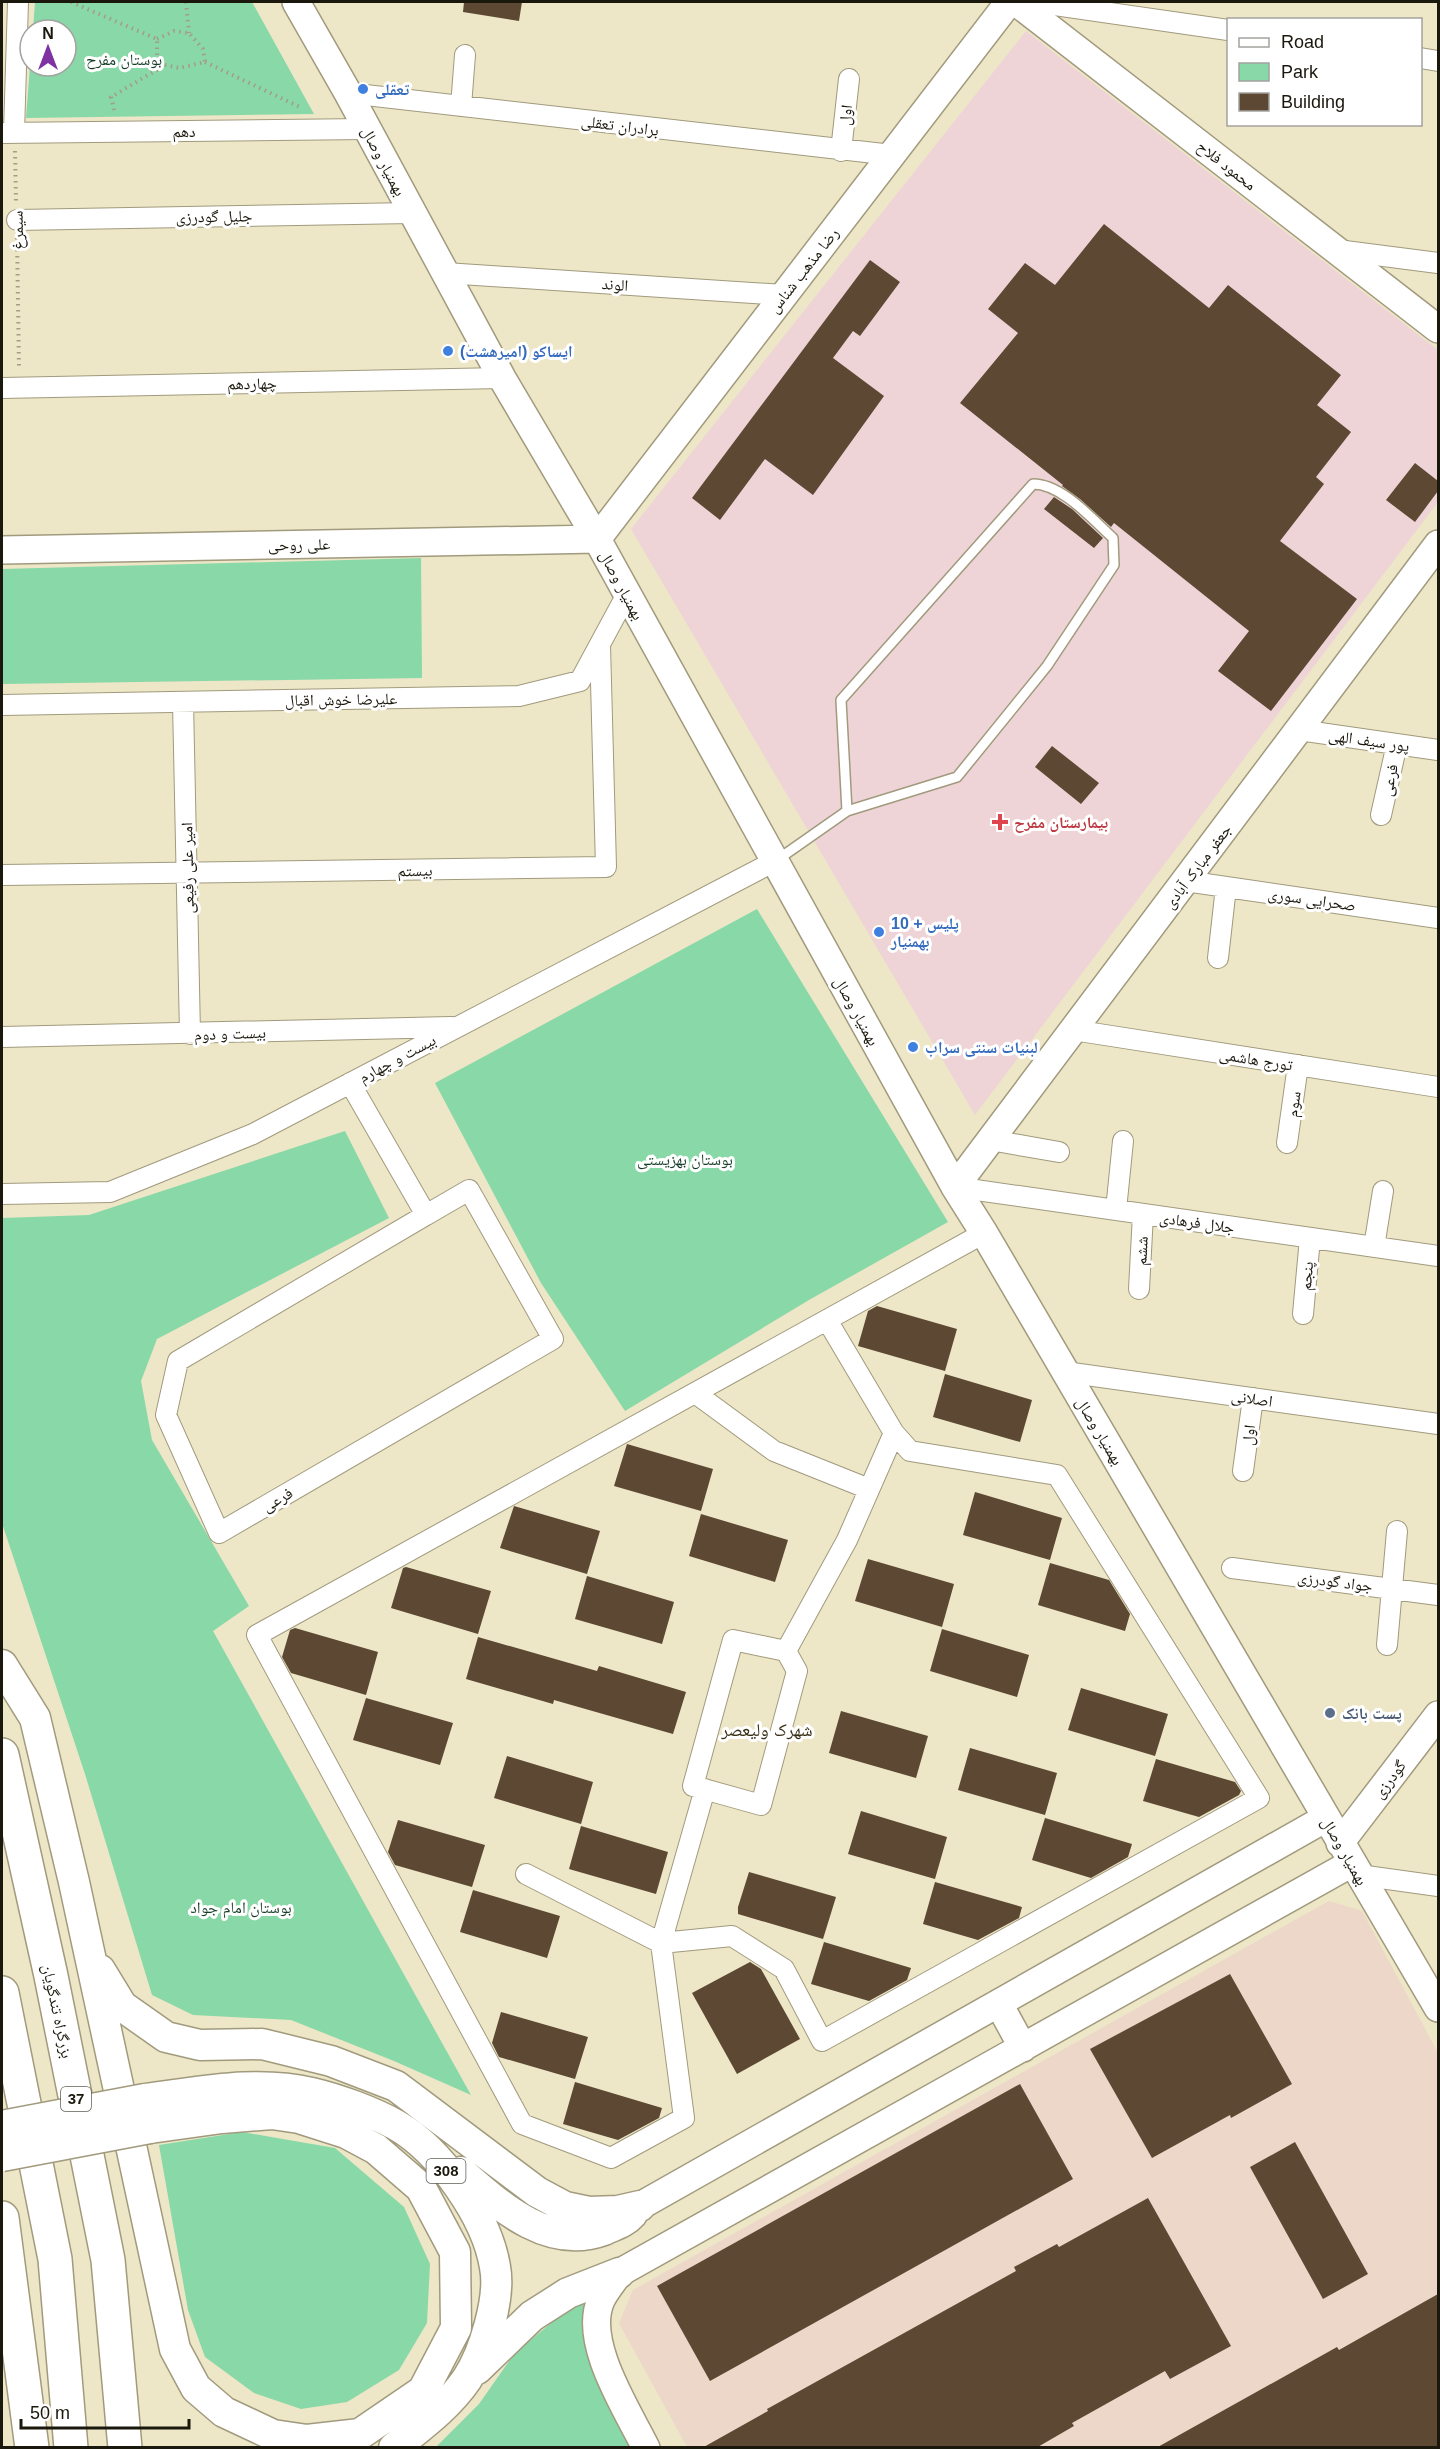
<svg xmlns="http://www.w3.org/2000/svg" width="1440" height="2449" viewBox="0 0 1440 2449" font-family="Helvetica,'Noto Naskh Arabic',sans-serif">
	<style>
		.industrial { fill: #ecd7c9 }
		.medical { fill: #eed4d7 }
		.green { fill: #89d8a8 }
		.building { fill: #5c4833 }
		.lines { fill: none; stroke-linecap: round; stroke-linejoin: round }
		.lane-casing { stroke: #a19a7d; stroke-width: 12 }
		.street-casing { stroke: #a19a7d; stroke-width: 22 }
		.secondary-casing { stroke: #a19a7d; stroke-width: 30 }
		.primary-casing { stroke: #a19a7d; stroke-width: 33 }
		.highway-casing { stroke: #a19a7d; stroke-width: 36 }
		.path { stroke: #a39d85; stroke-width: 4; stroke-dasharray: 1.5 4.5; stroke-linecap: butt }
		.lane { stroke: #fff; stroke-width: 9 }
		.street { stroke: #fff; stroke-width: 20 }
		.secondary { stroke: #fff; stroke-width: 27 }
		.primary { stroke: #fff; stroke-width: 30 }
		.highway { stroke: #fff; stroke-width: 33 }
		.primary-bridge-casing { stroke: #a19a7d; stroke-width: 33; stroke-linecap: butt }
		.primary-bridge { stroke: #fff; stroke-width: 30 }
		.shop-dot { fill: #3f7fe0; stroke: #fff; stroke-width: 2 }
		.health-dot { fill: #e0444e; stroke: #fff; stroke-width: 2 }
		.service-dot { fill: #5c6f8a; stroke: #fff; stroke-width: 2 }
		.labels { text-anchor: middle; stroke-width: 6; stroke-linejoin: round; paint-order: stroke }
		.shield { fill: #fff; stroke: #5f5d55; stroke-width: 1.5 }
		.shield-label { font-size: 15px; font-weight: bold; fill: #1a170c }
		.park-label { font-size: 16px; fill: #163d27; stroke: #fff }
		.shop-label { font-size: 16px; font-weight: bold; fill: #366cbe; stroke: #fff; text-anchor: start }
		.street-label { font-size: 16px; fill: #1a170c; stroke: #fff }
		.health-label { font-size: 16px; font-weight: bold; fill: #be3a42; stroke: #fff; text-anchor: start }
		.service-label { font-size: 16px; font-weight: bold; fill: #4e5e75; stroke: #fff; text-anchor: start }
		.neighbourhood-label { font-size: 18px; fill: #373016; stroke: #fff }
	</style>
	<rect width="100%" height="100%" fill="#ede6c7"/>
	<!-- industrial -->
	<path class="industrial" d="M1329,1901L1362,1911L1438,2053V2447H687L619,2323L633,2290Z"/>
	<!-- medical -->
	<path class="medical" d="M1026,31L1438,350V502L975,1115L631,529Z"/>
	<!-- green -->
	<path class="green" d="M35,2H252L314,114L26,118L30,66H66V30H33Z
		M421,558L422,678L2,684V569Z
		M757,909L948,1222L809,1300L625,1411L541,1283L435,1083Z
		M345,1131L389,1218L157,1339L141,1381L152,1440L249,1606L213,1631L471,2095L394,2061L291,2020L193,2015L152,1995L85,1774L2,1523V1218L89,1215Z
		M242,2132L335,2148L404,2207L430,2264L427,2323L399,2370L347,2402L301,2409L254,2393L205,2357L188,2310L159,2145Z
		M591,2299C586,2313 582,2326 584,2341C588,2367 622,2422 636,2447L435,2448L479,2404L514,2354L563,2313Z"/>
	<!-- building -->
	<path class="building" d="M464,2H522L519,21L463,12Z
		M1104,224L1209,308L1228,285L1341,375L1317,405L1351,432L1316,477L1324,484L1280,541L1357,599L1271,711L1218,671L1249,631L1114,523L1111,527L1080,499L1062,486L1063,485L960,403L1018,333L988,309L1025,263L1055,285Z
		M870,260L900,282L860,336L853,331L833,358L884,396L813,495L765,459L720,520L692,498Z
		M1415,463L1438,481V491L1415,522L1386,500Z
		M1054,497L1072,509L1103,538L1094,548L1044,509Z
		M1052,746L1099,783L1081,804L1035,767Z
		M877,1306L957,1329L945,1371L858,1346L868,1311Z
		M945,1374L1032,1400L1020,1442L933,1417Z
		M627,1444L713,1469L701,1511L614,1486Z
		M975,1492L1062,1518L1050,1560L963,1535Z
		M514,1506L600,1531L587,1574L500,1548Z
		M701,1514L788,1540L775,1582L689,1556Z
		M868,1559L954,1584L942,1627L855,1601Z
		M1050,1563L1109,1580L1130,1614L1125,1631L1038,1605Z
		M406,1567L491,1591L478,1634L391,1608L403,1568Z
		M587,1576L674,1602L662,1644L575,1619Z
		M295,1628L378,1652L366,1695L291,1673L282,1657L290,1630Z
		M942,1629L1029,1655L1017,1697L930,1671Z
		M478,1637L597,1671L599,1666L686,1692L673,1734L554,1700L553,1704L466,1679Z
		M1081,1688L1168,1714L1155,1756L1068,1730Z
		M366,1698L453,1723L440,1765L353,1740Z
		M841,1711L928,1736L916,1778L829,1753Z
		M970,1748L1057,1773L1045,1815L958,1790Z
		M507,1756L593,1782L581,1824L494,1798Z
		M1156,1759L1235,1782L1241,1791L1239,1795L1199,1817L1143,1801Z
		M861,1811L947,1837L935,1879L848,1854Z
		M1045,1818L1132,1844L1128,1857L1091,1878L1032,1860Z
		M398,1820L485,1845L472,1887L395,1865L388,1852Z
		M581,1826L668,1852L656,1894L569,1869Z
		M749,1872L836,1897L823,1939L738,1914V1907Z
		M935,1882L1022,1907L1019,1918L978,1940L923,1924Z
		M473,1890L560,1916L547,1958L460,1932Z
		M824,1942L911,1968L907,1980L869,2001L811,1984Z
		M750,1962L761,1969L800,2039L737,2074L692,1993Z
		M1230,1974L1292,2084L1231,2118L1230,2115L1152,2158L1090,2049Z
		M501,2012L588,2037L575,2079L499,2057L492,2043Z
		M575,2082L662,2108L659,2118L618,2140L563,2124Z
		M1020,2084L1073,2179L710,2381L657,2286Z
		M1295,2142L1368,2274L1323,2299L1250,2167Z
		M1148,2198L1231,2346L1170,2379L1165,2371L1072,2423L1074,2426L1036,2448H702L768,2411L767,2409L1016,2271L1014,2267L1057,2244L1059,2247Z
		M1438,2294V2448H1156L1337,2347L1339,2350Z"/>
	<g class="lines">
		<defs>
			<path id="lane" d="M777,860L847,811L957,777L1047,666L1114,565L1113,538C1092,519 1062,484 1033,484L841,700L847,811"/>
			<path id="street" d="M1034,2L1228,30
				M1420,58L1438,61
				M348,93L892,155
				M461,106L465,55
				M14,132L18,2
				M2,133L367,129
				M841,151L849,79
				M17,220L412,213
				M1337,250L1438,263
				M445,273L784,295
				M2,388L502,378
				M183,702L190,1034
				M2,705L519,696L580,681L627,594
				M1299,730L1438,750
				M1381,815L1397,744
				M2,875L606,867L600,645
				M1185,881L1438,918
				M1218,958L1226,887
				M1073,1030L1438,1087
				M2,1037L452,1027
				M350,1083L426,1215L469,1190L553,1339L219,1533L166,1415L178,1361L426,1215
				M990,1140L1059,1152
				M1287,1143L1298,1065
				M955,1187L1438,1256
				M2,1194L110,1192L253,1134L775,861
				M1116,1210L1123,1141
				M1374,1247L1383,1191
				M1139,1289L1143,1214
				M1303,1314L1310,1238
				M1065,1372L1438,1424
				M695,1393L774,1451L869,1489
				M1243,1471L1253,1398
				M1232,1568L1438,1595
				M733,1640L786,1651L797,1671L761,1805L693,1786Z
				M1387,1645L1397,1531
				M786,1651L847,1540L894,1433
				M705,1789L661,1943L732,1936L784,1969L822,2041L1259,1798L1057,1475L910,1451L894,1433L827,1320
				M526,1874L661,1943L684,2118L611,2158L522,2124L257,1635L984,1233
				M1359,1875L1438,1886"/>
			<path id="secondary" d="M296,2L348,93L502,378L597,539L955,1187L984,1233L1438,2008
				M1016,2L1438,329
				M2,550L597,539L1009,2
				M955,1187L1438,544
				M1340,1843L1438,1715
				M999,2004L1023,2048
				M640,2206L1326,1818
				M646,2448C628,2411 582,2342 601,2300C605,2291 613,2282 619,2273L1352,1863"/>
			<path id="primary" d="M2,1665L35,1718L74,1882L175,2349L196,2388L224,2412L273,2435L307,2440L360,2434L423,2391L456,2328L455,2252L421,2188L376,2149L346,2133L299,2118L272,2114L222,2118L150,2128
				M100,1970L122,2006L166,2037L200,2045L262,2044L331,2061L396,2086L537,2192L565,2207L589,2212L618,2211L640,2206
				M145,2099C201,2092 256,2080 312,2093C338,2099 373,2112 396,2125C440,2150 487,2217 495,2267C501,2298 484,2353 467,2379C448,2407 420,2427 394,2448
				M461,2172C500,2206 548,2251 604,2230C614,2225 624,2223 632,2214
				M477,2369L532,2316L568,2293L619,2273"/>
			<path id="highway" d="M2,1755L51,1976L108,2260L125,2448
				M2,1993L55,2259L71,2448
				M2,2218L32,2448"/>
		</defs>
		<!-- lane casing -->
		<use href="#lane" class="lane-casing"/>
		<!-- street casing -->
		<use href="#street" class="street-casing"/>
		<!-- secondary casing -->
		<use href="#secondary" class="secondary-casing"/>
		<!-- primary casing -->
		<use href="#primary" class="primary-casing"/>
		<!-- highway casing -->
		<use href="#highway" class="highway-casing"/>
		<!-- path -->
		<path class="path" d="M71,2L157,39V58L165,65L111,97L115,113
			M186,2L189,33
			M157,39L174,31L189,33L203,49L205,62L179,68L165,65
			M205,62L302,108
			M15,151L16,201
			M17,238L19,368"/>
		<!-- lane -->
		<use href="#lane" class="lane"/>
		<!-- street -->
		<use href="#street" class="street"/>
		<!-- secondary -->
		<use href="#secondary" class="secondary"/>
		<!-- primary -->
		<use href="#primary" class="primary"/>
		<!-- highway -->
		<use href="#highway" class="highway"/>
		<defs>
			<path id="primary-bridge" d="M2,2126L145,2099
				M2,2156L150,2128"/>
		</defs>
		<!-- primary-bridge casing -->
		<use href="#primary-bridge" class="primary-bridge-casing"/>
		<!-- primary-bridge -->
		<use href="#primary-bridge" class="primary-bridge"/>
	</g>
	<!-- markers -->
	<g class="shop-dot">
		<circle cx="363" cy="89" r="6"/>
		<circle cx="448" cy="351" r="6"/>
		<circle cx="879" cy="932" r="6"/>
		<circle cx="913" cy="1047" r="6"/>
	</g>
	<path class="health-dot" d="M997 813h6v6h6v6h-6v6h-6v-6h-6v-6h6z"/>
	<circle class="service-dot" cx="1330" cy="1713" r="6"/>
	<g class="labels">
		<!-- shield labels -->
		<g class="shield">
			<rect x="61" y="2087" width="30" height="24" rx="4.5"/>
			<rect x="426.5" y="2159" width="39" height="24" rx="4.5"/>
		</g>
		<g class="shield-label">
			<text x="76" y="2104">37</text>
			<text x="446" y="2176">308</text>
		</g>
		<!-- park labels -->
		<g class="park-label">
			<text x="124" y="65">بوستان مفرح</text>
			<text x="685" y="1165">بوستان بهزیستی</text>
			<text x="241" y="1913">بوستان امام جواد</text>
		</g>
		<!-- shop labels -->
		<g class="shop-label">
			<text x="375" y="95">تعقلی</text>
			<text x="460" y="357">ایساکو (امیرهشت)</text>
			<text x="891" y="929">پلیس + 10<tspan x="891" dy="18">بهمنیار</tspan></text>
			<text x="925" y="1053">لبنیات سنتی سراب</text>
		</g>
		<!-- street labels -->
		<g class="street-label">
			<text transform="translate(845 115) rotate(-83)" y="6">اول</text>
			<text transform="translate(620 125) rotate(7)" y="6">برادران تعقلی</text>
			<text transform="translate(184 131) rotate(-1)" y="6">دهم</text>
			<text transform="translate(384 161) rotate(62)" y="6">بهمنیار وصال</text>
			<text transform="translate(1227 165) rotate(38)" y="6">محمود فلاح</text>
			<text transform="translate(214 216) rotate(-1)" y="6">جلیل گودرزی</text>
			<text transform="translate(17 230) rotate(-91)" y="6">سیمرغ</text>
			<text transform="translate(803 270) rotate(-52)" y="6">رضا مذهب شناس</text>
			<text transform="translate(615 284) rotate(4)" y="6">الوند</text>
			<text transform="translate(252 383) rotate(-1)" y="6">چهاردهم</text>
			<text transform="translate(299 544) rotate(-1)" y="6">علی روحی</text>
			<text transform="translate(622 585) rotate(62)" y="6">بهمنیار وصال</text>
			<text transform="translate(341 699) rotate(-1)" y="6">علیرضا خوش اقبال</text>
			<text transform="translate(1369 740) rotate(8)" y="6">پور سیف الهی</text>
			<text transform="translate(1389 780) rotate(-78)" y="6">فرعی</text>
			<text transform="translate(1197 866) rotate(-53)" y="6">جعفر مبارک آبادی</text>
			<text transform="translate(187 868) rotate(-91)" y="6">امیر علی رفیعی</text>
			<text transform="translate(415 870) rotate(-1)" y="6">بیستم</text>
			<text transform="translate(1312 899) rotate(8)" y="6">صحرایی سوری</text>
			<text transform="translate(857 1011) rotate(61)" y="6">بهمنیار وصال</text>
			<text transform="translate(230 1033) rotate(-2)" y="6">بیست و دوم</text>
			<text transform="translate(397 1058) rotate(-28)" y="6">بیست و چهارم</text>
			<text transform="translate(1256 1059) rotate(9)" y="6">تورج هاشمی</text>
			<text transform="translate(1293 1104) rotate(-82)" y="6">سوم</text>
			<text transform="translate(1197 1222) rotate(8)" y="6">جلال فرهادی</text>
			<text transform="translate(1141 1251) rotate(-87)" y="6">ششم</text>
			<text transform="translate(1306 1276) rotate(-85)" y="6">پنجم</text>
			<text transform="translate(1252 1398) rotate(8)" y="6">اصلانی</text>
			<text transform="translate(1100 1431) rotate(59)" y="6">بهمنیار وصال</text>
			<text transform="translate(1248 1435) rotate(-83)" y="6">اول</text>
			<text transform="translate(277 1499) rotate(-30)" y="6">فرعی</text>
			<text transform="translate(1335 1581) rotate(7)" y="6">جواد گودرزی</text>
			<text transform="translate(1389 1779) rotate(-53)" y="6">گودرزی</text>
			<text transform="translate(1345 1851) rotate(60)" y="6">بهمنیار وصال</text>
			<text transform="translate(58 2011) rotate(78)" y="6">بزرگراه تندگویان</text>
		</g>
		<!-- health labels -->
		<g class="health-label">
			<text x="1014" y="828">بیمارستان مفرح</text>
		</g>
		<!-- service labels -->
		<g class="service-label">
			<text x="1342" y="1719">پست بانک</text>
		</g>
		<!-- neighbourhood labels -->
		<g class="neighbourhood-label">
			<text x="767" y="1736">شهرک ولیعصر</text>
		</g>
	</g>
	<!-- border -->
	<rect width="1440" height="2449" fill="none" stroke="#1a170c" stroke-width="6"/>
	<!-- legend -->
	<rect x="1227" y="18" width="195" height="108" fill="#ffffff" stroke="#a3a29e" stroke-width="1.5"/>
	<rect x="1239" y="38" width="30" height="9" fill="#ffffff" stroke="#a3a29e" stroke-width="1.5"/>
	<text x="1281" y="48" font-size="18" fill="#1a170c">Road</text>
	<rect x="1239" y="63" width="30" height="18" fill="#89d8a8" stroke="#a3a29e" stroke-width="1.5"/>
	<text x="1281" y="78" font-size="18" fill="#1a170c">Park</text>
	<rect x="1239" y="93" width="30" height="18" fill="#5c4833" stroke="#a3a29e" stroke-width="1.5"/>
	<text x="1281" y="108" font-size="18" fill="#1a170c">Building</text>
	<!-- north arrow -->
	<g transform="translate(48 48)"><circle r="28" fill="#ffffff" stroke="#a3a29e" stroke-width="1.5"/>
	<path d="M0-4.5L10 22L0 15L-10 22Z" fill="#8132a2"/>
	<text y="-9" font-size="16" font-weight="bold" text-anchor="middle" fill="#1a170c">N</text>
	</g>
	<!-- scale -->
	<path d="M21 2419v9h168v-9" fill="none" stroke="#1a170c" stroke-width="3"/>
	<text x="30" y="2419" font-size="18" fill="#1a170c" stroke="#ffffff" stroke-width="4.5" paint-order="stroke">50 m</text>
</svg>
